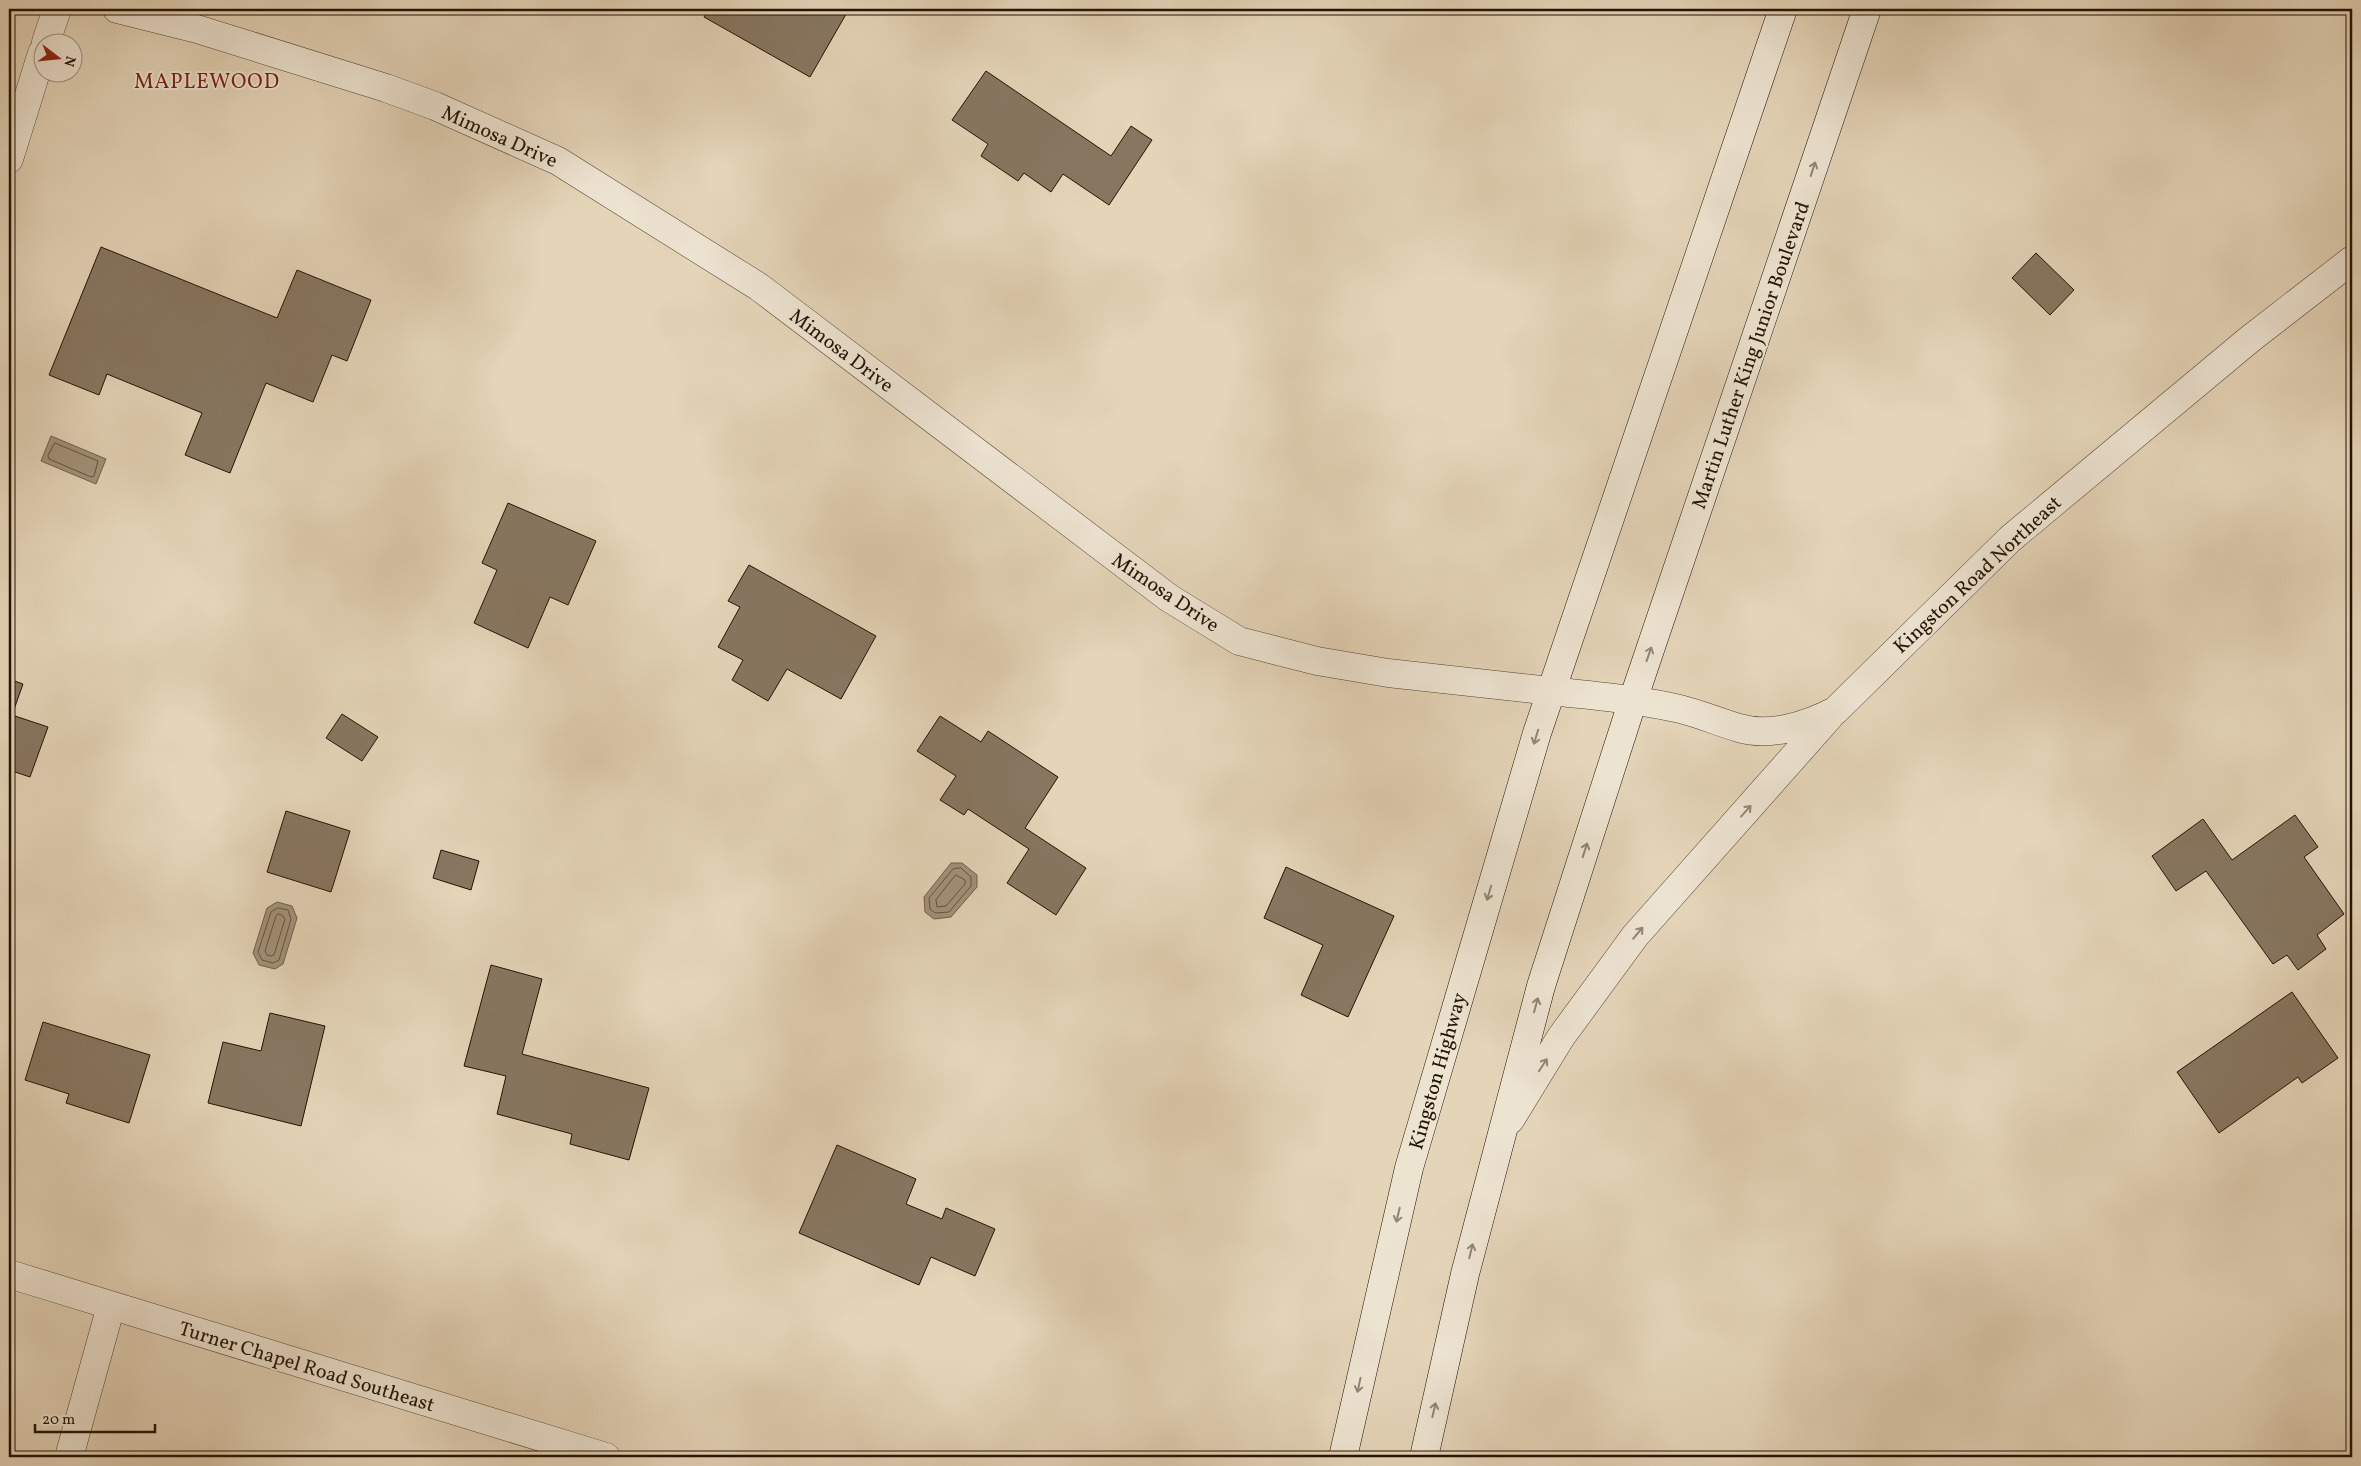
<svg xmlns="http://www.w3.org/2000/svg" width="2361" height="1466" viewBox="0 0 2361 1466" font-family="Vollkorn,serif">
	<style>
		.water { fill: #a2927a; stroke: #6f5f4a }
		.lines { fill: none; stroke-linecap: round; stroke-linejoin: round }
		.shore { stroke: #62523e; stroke-width: 1 }
		.building { fill: #877761; stroke: #221303 }
		.minor-casing { stroke: #524330; stroke-width: 29 }
		.tertiary-casing { stroke: #524330; stroke-width: 29 }
		.secondary-casing { stroke: #221303; stroke-width: 29 }
		.minor { stroke: #ede3d1; stroke-width: 28 }
		.tertiary { stroke: #ede3d1; stroke-width: 28 }
		.secondary { stroke: #ede3d1; stroke-width: 28 }
		.oneway { stroke: #928574 }
		.labels { text-anchor: middle; stroke-width: 4; stroke-linejoin: round; paint-order: stroke }
		.street-label { font-size: 20px; fill: #221303; stroke: #ede3d1 }
		.neighbourhood-label { font-size: 21px; letter-spacing: 1px; fill: #7a1f14; stroke: #ede3d1 }
	</style>
	<rect width="100%" height="100%" fill="#e4d4b8"/>
	<filter id="stains"><feTurbulence type="fractalNoise" baseFrequency=".004" numOctaves="4"/><feColorMatrix values="0 0 0 0 .2 0 0 0 0 .09 0 0 0 0 .02 0 0 0 .5 -.17"/></filter>
	<radialGradient id="worn" r=".72"><stop offset=".6" stop-color="#630" stop-opacity="0"/><stop offset="1" stop-color="#630" stop-opacity=".3"/></radialGradient>
	<!-- water -->
	<path class="water" d="M51,436L106,459L96,484L41,461Z
		M951,863H962L977,875V887L951,917L934,919L925,912L924,897Z
		M277,902L292,906L297,918L283,964L275,969L259,965L253,953L267,908Z"/>
	<g class="lines">
		<!-- shore -->
		<path class="shore" d="M55,443L98,461L94,476L91,477L49,459L48,456Z
			M961,868L971,877V886L949,912L935,913L930,909L929,898L953,869Z
			M956,875L965,880V884L946,906L937,907L936,900Z
			M278,908L288,910L291,919L279,960L273,963L262,960L258,952L271,912Z
			M279,914L283,916L285,919L274,955L271,956L267,955L265,951L276,916Z"/>
	</g>
	<!-- building -->
	<path class="building" d="M709,9H849L810,77L704,17Z
		M986,71L1111,156L1131,126L1152,140L1109,205L1063,174L1051,192L1024,173L1018,181L981,156L988,144L952,120Z
		M101,247L277,318L297,270L371,300L347,361L332,355L313,402L266,383L230,473L185,455L202,413L107,374L99,395L49,375Z
		M2036,253L2074,290L2050,315L2012,278Z
		M508,503L596,541L568,605L550,597L528,648L474,623L497,570L482,563Z
		M749,565L876,636L841,699L787,669L768,701L732,680L743,660L718,647L740,607L728,601Z
		M9,679L23,684L12,715L48,727L30,777L9,770Z
		M342,714L378,737L362,761L326,738Z
		M940,716L981,742L988,731L1058,777L1025,828L1086,868L1056,915L1007,883L1029,849L968,809L964,815L940,800L956,776L917,751Z
		M286,811L350,831L331,892L267,872Z
		M2295,815L2318,847L2304,857L2344,914L2317,935L2326,949L2298,970L2287,955L2273,964L2206,871L2176,891L2152,856L2203,819L2232,860Z
		M441,850L479,861L471,890L433,878Z
		M1286,867L1394,916L1348,1017L1301,995L1323,945L1264,918Z
		M491,965L542,979L522,1054L649,1088L629,1160L570,1144L572,1134L497,1114L506,1076L464,1066Z
		M2292,992L2338,1058L2302,1083L2298,1077L2219,1133L2177,1072Z
		M270,1013L325,1026L301,1126L208,1103L223,1042L261,1051Z
		M43,1022L150,1055L129,1123L66,1103L69,1094L25,1080Z
		M837,1145L916,1179L906,1204L942,1219L946,1208L995,1229L975,1276L931,1257L919,1285L799,1233Z"/>
	<g class="lines">
		<defs>
			<path id="minor" d="M117,9L197,29L386,88L435,106L558,161L759,287L1169,598L1239,641L1317,661L1388,673L1551,691
				M46,42L57,9
				M9,159L42,53
				M69,1457L111,1306"/>
			<path id="tertiary" d="M1551,691C1594,696 1638,699 1680,709C1700,714 1719,722 1739,728C1770,737 1806,726 1835,711L2010,539L2250,339L2352,260
				M1510,1120L1561,1037L1635,936L1830,716
				M9,1274L606,1457"/>
			<path id="secondary" d="M1343,1457L1409,1168L1537,733L1783,9
				M1424,1457L1465,1274L1541,986L1633,700L1867,9"/>
		</defs>
		<!-- minor casing -->
		<use href="#minor" class="minor-casing"/>
		<!-- tertiary casing -->
		<use href="#tertiary" class="tertiary-casing"/>
		<!-- secondary casing -->
		<use href="#secondary" class="secondary-casing"/>
		<!-- minor -->
		<use href="#minor" class="minor"/>
		<!-- tertiary -->
		<use href="#tertiary" class="tertiary"/>
		<!-- secondary -->
		<use href="#secondary" class="secondary"/>
	</g>
	<!-- one-way arrows -->
	<defs><path id="oneway-shaft" d="M-6 0H5M1.5-3L5.5 0L1.5 3" fill="none" stroke-width="1.6" stroke-linecap="round" stroke-linejoin="round" transform="scale(1.25)"/></defs>
	<g class="oneway">
		<use href="#oneway-shaft" transform="translate(1813 169) rotate(-72)"/>
		<use href="#oneway-shaft" transform="translate(1649 654) rotate(-71)"/>
		<use href="#oneway-shaft" transform="translate(1536 737) rotate(107)"/>
		<use href="#oneway-shaft" transform="translate(1746 811) rotate(-48)"/>
		<use href="#oneway-shaft" transform="translate(1585 850) rotate(-72)"/>
		<use href="#oneway-shaft" transform="translate(1489 893) rotate(107)"/>
		<use href="#oneway-shaft" transform="translate(1638 933) rotate(-50)"/>
		<use href="#oneway-shaft" transform="translate(1536 1005) rotate(-75)"/>
		<use href="#oneway-shaft" transform="translate(1543 1065) rotate(-57)"/>
		<use href="#oneway-shaft" transform="translate(1398 1215) rotate(103)"/>
		<use href="#oneway-shaft" transform="translate(1471 1251) rotate(-76)"/>
		<use href="#oneway-shaft" transform="translate(1359 1385) rotate(102)"/>
		<use href="#oneway-shaft" transform="translate(1434 1410) rotate(-77)"/>
	</g>
	<g class="labels">
		<!-- street labels -->
		<g class="street-label">
			<text transform="translate(500 136) rotate(24)" y="7">Mimosa Drive</text>
			<text transform="translate(842 350) rotate(37)" y="7">Mimosa Drive</text>
			<text transform="translate(1750 355) rotate(-71)" y="7">Martin Luther King Junior Boulevard</text>
			<text transform="translate(1977 574) rotate(-43)" y="7">Kingston Road Northeast</text>
			<text transform="translate(1166 592) rotate(34)" y="7">Mimosa Drive</text>
			<text transform="translate(1437 1071) rotate(-74)" y="7">Kingston Highway</text>
			<text transform="translate(307 1366) rotate(17)" y="7">Turner Chapel Road Southeast</text>
		</g>
		<!-- neighbourhood labels -->
		<g class="neighbourhood-label">
			<text x="207" y="88">MAPLEWOOD</text>
		</g>
	</g>
	<!-- margin -->
	<rect width="2361" height="1466" fill="none" stroke="#e4d4b8" stroke-width="30"/>
	<rect x="10" y="10" width="2341" height="1446" fill="none" stroke="#221303" stroke-width="2.5"/>
	<rect x="15" y="15" width="2331" height="1436" fill="none" stroke="#221303"/>
	<!-- north arrow -->
	<g transform="translate(58 58) rotate(106)"><circle r="24" fill="#ede3d1" stroke="#9c907f"/>
	<path d="M0-4L9 19L0 12L-9 19Z" fill="#8f2418"/>
	<text y="-8" font-size="14" font-weight="bold" text-anchor="middle" fill="#221303">N</text>
	</g>
	<!-- scale -->
	<path d="M35 1424v8h120v-8" fill="none" stroke="#221303" stroke-width="2.5"/>
	<text x="42" y="1424" font-size="15" fill="#221303" stroke="#ede3d1" stroke-width="4" paint-order="stroke">20 m</text>
	<rect width="100%" height="100%" filter="url(#stains)"/>
	<rect width="100%" height="100%" fill="url(#worn)"/>
</svg>
